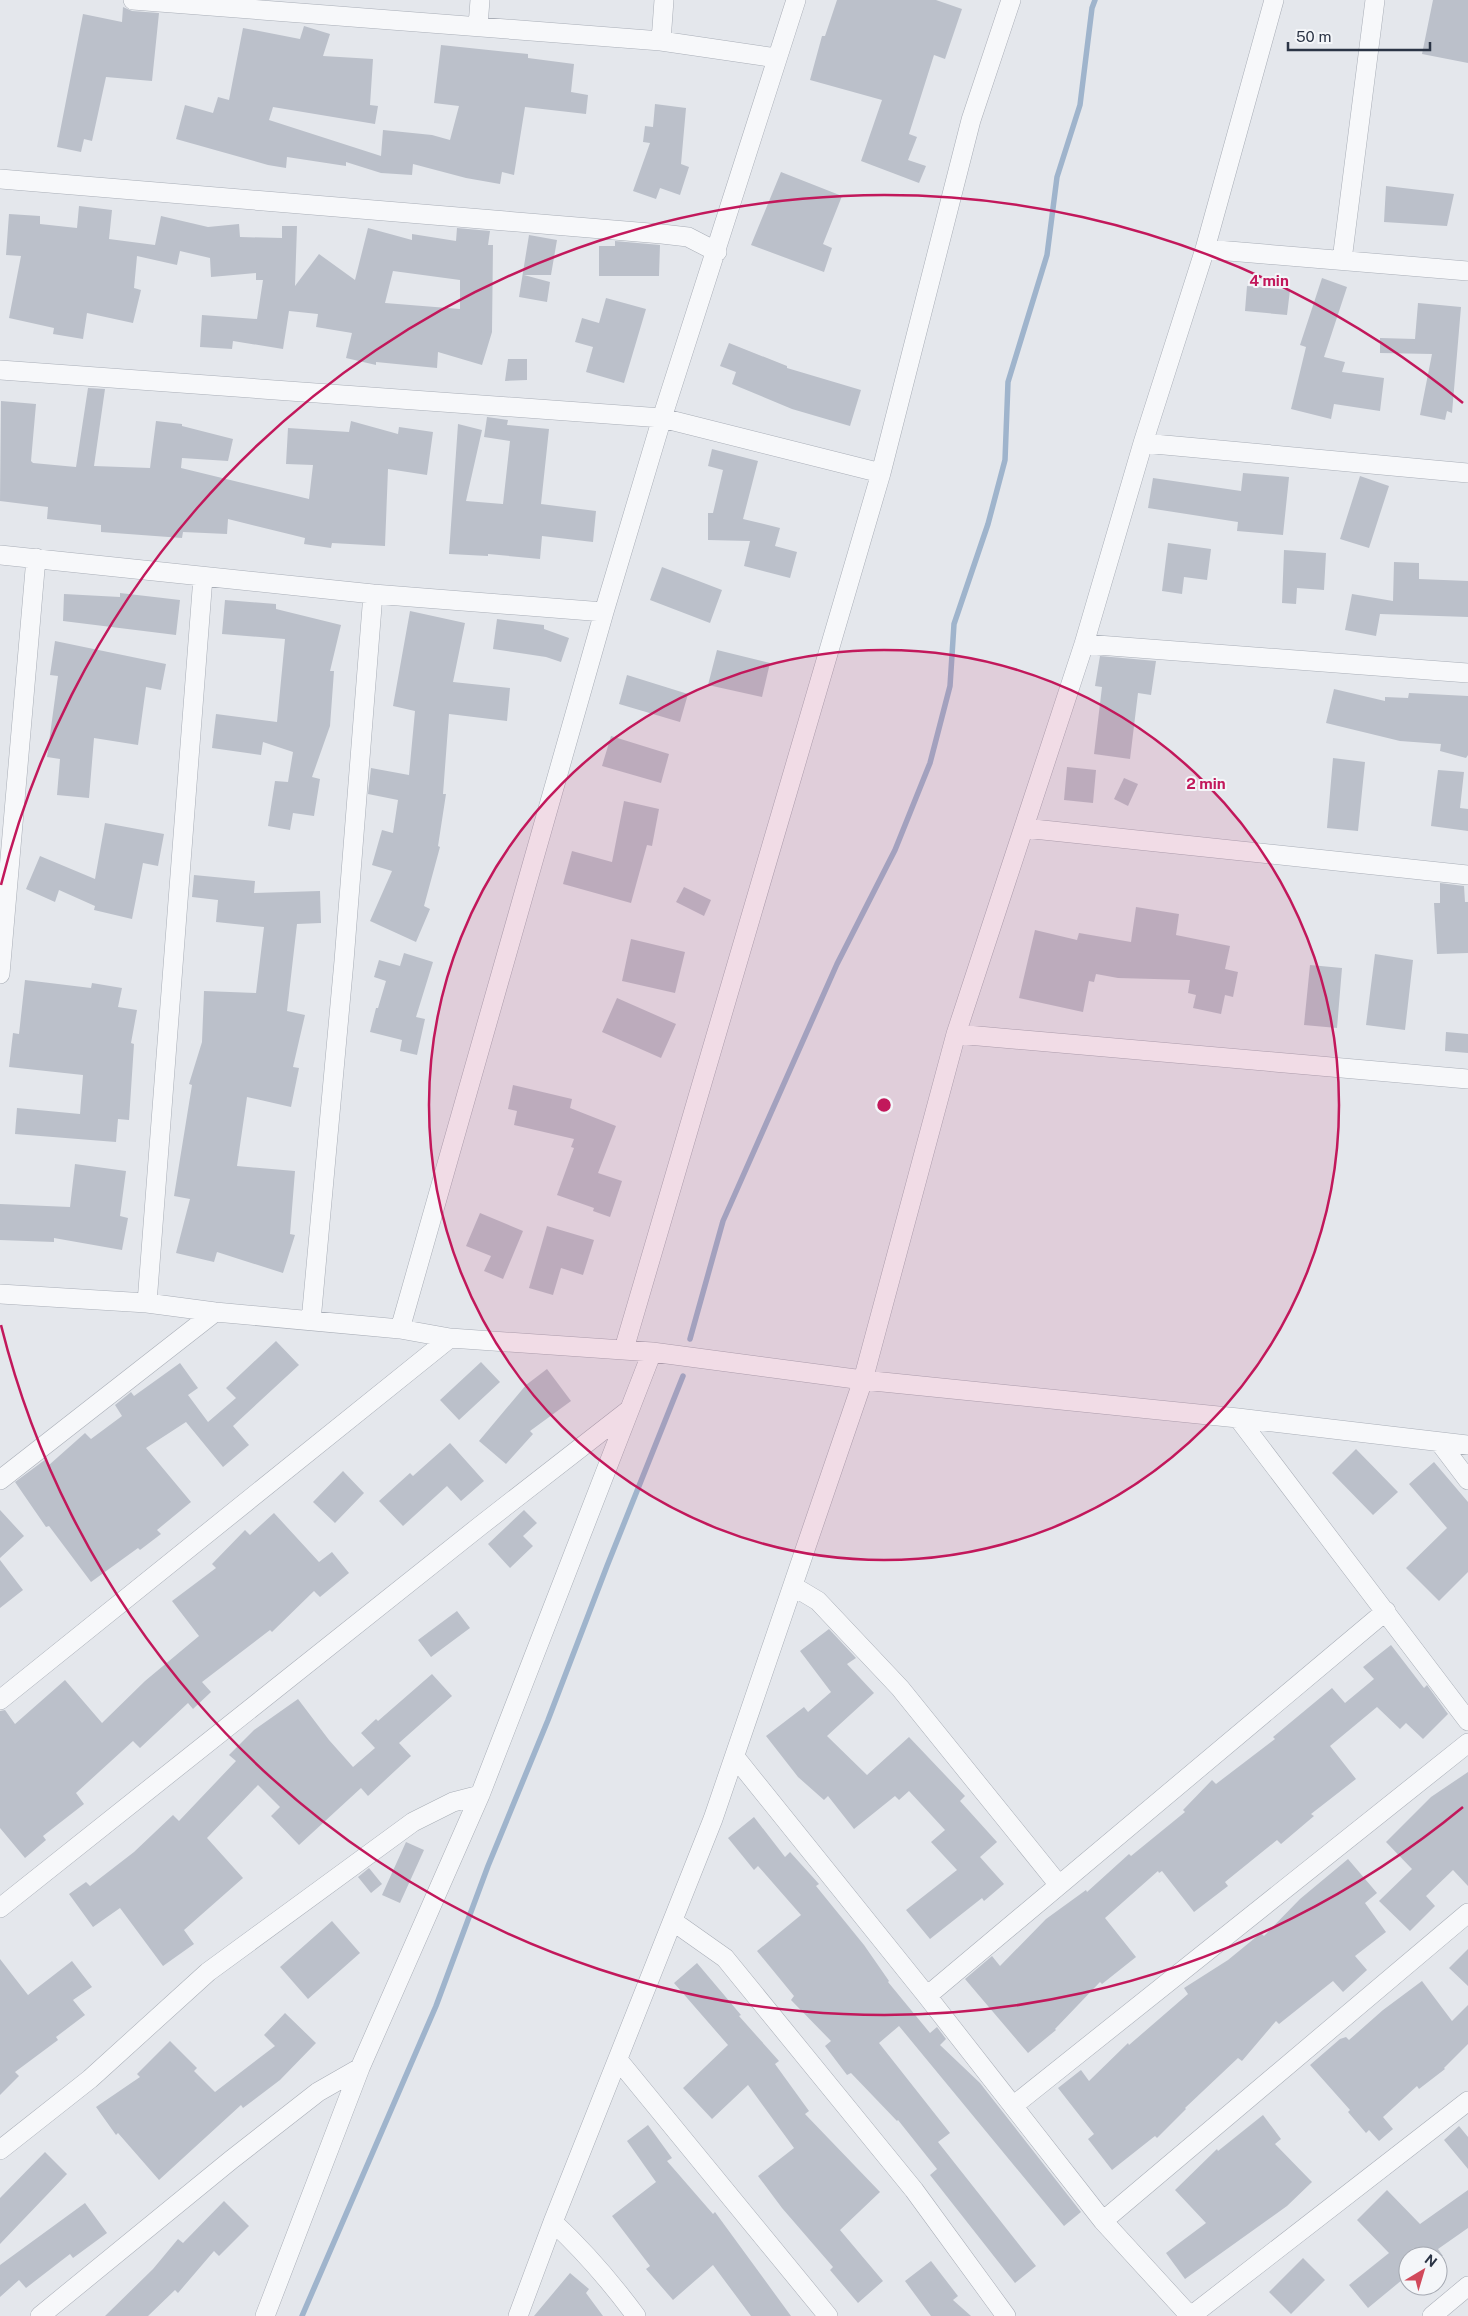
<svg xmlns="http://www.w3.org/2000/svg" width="1468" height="2316" viewBox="0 0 1468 2316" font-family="'Public Sans',sans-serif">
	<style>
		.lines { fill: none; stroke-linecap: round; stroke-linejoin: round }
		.stream { stroke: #9fb4cc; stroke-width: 5.5 }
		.building { fill: #bbc0ca; fill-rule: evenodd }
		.street-casing { stroke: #a9aeb7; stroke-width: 20 }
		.street { stroke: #f7f8fa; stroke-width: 19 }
		.ring { fill: none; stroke: #c2185b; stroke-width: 2.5 }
		.centre { fill: #c2185b; stroke: #f4f6f9; stroke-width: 2.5 }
		.ring-label { font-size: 15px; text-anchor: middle; font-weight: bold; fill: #c2185b; stroke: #f4f6f9; stroke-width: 4; stroke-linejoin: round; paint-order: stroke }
	</style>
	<rect width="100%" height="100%" fill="#e4e7ec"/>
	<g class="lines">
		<!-- stream -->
		<path class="stream" d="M690,1339L723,1221L837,964L895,850L930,763L950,686L954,624L988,524L1005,460L1008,382L1047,255L1057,177L1080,105L1092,8L1095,0
			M302,2316L436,2006L488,1866L548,1720L607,1566L683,1376"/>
	</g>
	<!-- building -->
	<path class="building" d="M837,0H936L962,9L945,59L934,55L909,134L917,137L908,160L926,166L919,183L861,161L882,100L810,80L822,36H825Z
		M1433,0H1468V63L1422,54Z
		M123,7L132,11L159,13L152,81L106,77L92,141L84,139L81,152L57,147L83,14L122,22Z
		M304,26L330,34L323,56L373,59L370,105L378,106L375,124L273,107L269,120L381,156L383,130L432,135L450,140L459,106L434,103L441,45L528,54V58L574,64L571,92L588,95L586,114L525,107L514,175L502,172L500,184L466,178L413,164L412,175L381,173L346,162V166L287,157L286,168L268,165L176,139L185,105L213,113L218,97L229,100L243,28L300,39Z
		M655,104L686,108L681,164L689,167L680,195L660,188L656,199L633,191L650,143L643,142L645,126L653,127Z
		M781,172L842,196L823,244L832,248L824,272L751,245Z
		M1386,186L1454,194L1447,226L1384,222Z
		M79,206L112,210L109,239L155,245L161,216L208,227L239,224L240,237L282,238V226H297L295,286L319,254L355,280L368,228L412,240V234L456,241L457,228L490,231L488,245H493L492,332L482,365L438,352L437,368L376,362V365L346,358L352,333L316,327L318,314L289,311L283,349L233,341L232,349L200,347L202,315L257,319L263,280H256V273L211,277L210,258L180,251L177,265L137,256L134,288L141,290L133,323L87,313L83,339L53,334L54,328L9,318L21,256L6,255L9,214L40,216V224L77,228ZM393,271L460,280V309L385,303Z
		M529,235L557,240L551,275H524L550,282L547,302L519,297Z
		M615,241L660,245L659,276H599V246H615Z
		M1322,278L1347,287L1324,357L1345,362L1342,372L1384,378L1380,411L1334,404L1331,419L1291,409L1306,347L1300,345Z
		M1247,286L1290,290L1287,315L1245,311Z
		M606,298L646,309L624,383L586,372L593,347L575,342L582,318L599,323Z
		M1418,303L1461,307L1452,413L1447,411L1445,420L1420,415L1432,354L1380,353V338L1415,339Z
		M729,343L787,366V368L861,390L850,426L792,409L732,384L736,372L720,366Z
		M508,359H527V380L505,381Z
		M88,388L105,389L94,466L150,468L156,421L182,424V426L233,439L228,461L182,458L181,468L309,499L313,465L286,464L288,428L349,432L351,421L398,434L399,427L433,432L427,475L388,469L385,546L332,543L331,548L304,544L305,538L228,519L227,534L183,532L182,538L101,532V525L47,519L48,507L0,501L1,401L36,404L31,461L33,463L76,467Z
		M487,417L508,420L507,425L549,429L541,504L596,511L593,542L542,536L540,559L488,554V556L449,554L458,424L482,430L466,501L503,504L510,441L484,437Z
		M712,449L758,461L743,519L780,528L775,546L797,552L790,578L744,566L750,541L708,540V513H713L723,470L708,466Z
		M1243,473L1289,477L1283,535L1237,531L1238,522L1148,508L1153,478L1241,491Z
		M1360,476L1389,486L1369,548L1340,539Z
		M1168,543L1211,549L1207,580L1184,577L1182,594L1162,591Z
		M1284,550L1326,553L1324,590L1297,588L1296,604L1282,603Z
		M1394,562L1419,563V579L1468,581V617L1380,614L1376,636L1345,630L1352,594L1393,601Z
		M662,567L722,590L710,623L650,600Z
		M120,593L180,600L176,635L63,621L64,594L120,597Z
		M225,600L276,604V609L341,625L330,671H334L330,726L312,777L320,779L314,816L293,813L290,830L268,826L275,781L288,782L293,752L263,742L261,755L212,748L216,714L277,722L285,639L222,634Z
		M410,611L465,623L453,682L510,688L507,721L449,714L443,794H446L438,846L440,847L424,906L430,909L416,942L370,921L392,871L372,865L382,830L393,833L398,800L368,794L371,768L409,775L415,711L393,706Z
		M497,619L544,625V629L569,638L561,662L546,657L493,649Z
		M55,641L166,664L161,690L146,687L138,745L94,738L89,798L57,795L60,759L47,757L58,676L50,675Z
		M717,650L770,663L762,697L708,685Z
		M1100,656L1156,661L1151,695L1138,693L1130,759L1094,754L1102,687L1095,686Z
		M627,675L688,694L680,722L619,704Z
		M1334,689L1385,701V697L1408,698L1409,693L1468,696V755L1466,758L1440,751L1441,744L1400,741L1326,723Z
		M611,736L669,754L661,783L602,766Z
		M1333,758L1365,762L1358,831L1327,828Z
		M1067,767L1096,770L1093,803L1064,800Z
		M1438,770L1464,772L1460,808L1468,809V831L1431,826Z
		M1124,778L1138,784L1128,806L1114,799Z
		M624,801L659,809L652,846L647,845L631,903L563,884L572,851L612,862Z
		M105,823L164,834L158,866L143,863L132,919L94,910L95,906L59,890L55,902L26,889L40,856L95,879Z
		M194,875L255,881L254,893L320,891L321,923L297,924L287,1011L305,1015L293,1067L299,1068L291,1107L247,1097L237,1166L295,1171L290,1234L295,1235L283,1273L217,1252L214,1262L176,1253L190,1199L174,1196L192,1085L189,1084L202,1042L204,991L256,993L264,927L216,922L218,900L192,897Z
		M1440,883L1464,886L1465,902H1468V953L1437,954L1434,903H1440Z
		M684,887L711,900L704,916L676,902Z
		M1136,907L1179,914L1176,935L1230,946L1225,969L1238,972L1233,997L1225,995L1221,1014L1193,1008L1196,995L1188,993L1190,980L1118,978L1096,974L1094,982L1089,981L1083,1012L1019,998L1035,930L1077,940L1079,933L1131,942Z
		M631,939L685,952L675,993L622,981Z
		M404,953L433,962L416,1017L425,1019L417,1055L400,1051L402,1040L370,1032L376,1008H378L386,981L374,977L379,960L400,966Z
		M1375,954L1413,960L1405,1030L1366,1025Z
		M1310,965L1342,968L1337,1028L1304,1025Z
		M25,980L91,988L92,983L122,988L118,1007L137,1010L131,1043L134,1044L129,1120L118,1119L116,1142L15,1134L17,1108L80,1114L83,1075L9,1067L13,1033L19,1034Z
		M617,998L676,1024L661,1058L602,1032Z
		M1446,1032L1468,1034V1053L1445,1051Z
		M513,1085L572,1099L570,1108L616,1126L598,1173L622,1181L610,1217L593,1211L594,1208L557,1195L574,1148L571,1147L574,1139L514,1125L517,1111L508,1109Z
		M75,1164L126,1171L120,1216L128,1218L122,1250L54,1238V1242L0,1240V1204L70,1207Z
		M480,1213L523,1231L503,1279L484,1271L491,1256L466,1246Z
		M547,1226L594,1240L583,1275L561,1268L553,1295L529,1288Z
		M276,1341L299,1365L233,1426L249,1445L223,1467L186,1422L146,1448L191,1502L157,1530L161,1534L140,1550L138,1548L91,1582L49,1526L46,1527L15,1482L46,1459L49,1465L85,1433L91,1439L122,1416L115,1405L131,1392L134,1396L180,1363L198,1388L188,1395L208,1422L236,1398L226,1388Z
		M481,1362L500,1382L459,1420L440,1400Z
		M547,1369L571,1401L530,1431L533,1434L506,1464L479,1441L526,1385Z
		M450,1443L484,1481L461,1501L447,1486L403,1526L379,1501L410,1473L413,1476Z
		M1356,1449L1398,1492L1373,1515L1332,1473Z
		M1434,1462L1468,1502V1572L1439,1601L1406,1568L1447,1528L1409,1484Z
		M343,1471L364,1493L335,1523L313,1502Z
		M0,1510L24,1536L0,1558Z
		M524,1510L537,1523L523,1536L533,1546L510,1568L488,1544Z
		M274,1513L319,1562L332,1552L349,1573L320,1597L314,1591L272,1632L270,1630L202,1682L211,1692L193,1709L188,1703L140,1748L133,1741L76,1793L84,1804L43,1836L46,1840L25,1858L0,1828V1711L5,1710L15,1724L65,1680L102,1723L145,1681L199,1636L172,1601L216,1568L212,1564L245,1530L250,1535Z
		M0,1560L23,1590L0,1608Z
		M457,1611L470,1628L431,1657L418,1640Z
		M829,1629L856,1658L847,1664L874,1693L827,1736L867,1775L909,1737L965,1796L960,1801L997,1842L980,1857L1004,1884L984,1901L982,1898L930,1939L906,1910L957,1870L931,1842L945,1830L909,1791L899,1800L895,1796L854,1829L828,1796L824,1800L798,1777L766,1736L804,1707L808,1712L831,1692L800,1651Z
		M1391,1645L1424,1688L1427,1685L1448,1714L1423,1739L1406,1723L1400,1729L1377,1707L1330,1746L1356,1779L1311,1814L1314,1816L1281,1844L1277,1840L1225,1882L1228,1886L1194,1912L1162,1871L1159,1873L1158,1871L1105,1918L1136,1957L1102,1984L1100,1982L1055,2029L1056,2030L1028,2053L965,1979L992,1956L1000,1966L1046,1919L1086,1890L1087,1892L1129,1854L1131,1856L1185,1812L1183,1810L1212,1780L1216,1784L1275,1739L1273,1737L1332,1688L1345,1703L1374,1679L1363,1667Z
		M432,1674L452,1696L399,1743L411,1756L368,1796L361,1788L299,1845L271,1816L280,1807L258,1785L207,1838L243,1878L184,1930L194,1944L163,1966L120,1908L93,1927L69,1894L86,1882L90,1886L134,1852L173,1815L179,1821L236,1761L229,1755L254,1730L298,1699L329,1740L353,1767L375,1748L361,1733L376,1719L378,1721Z
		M1468,1772V1886L1453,1870L1426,1896L1435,1906L1410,1931L1379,1901L1412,1869L1386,1842L1431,1797Z
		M754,1817L785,1857L790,1852L819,1884L816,1886L864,1945L889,1981L888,1982L930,2033L937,2027L946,2039L940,2045L980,2083L1081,2212L1064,2226L899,2026L879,2043L950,2133L938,2142L1036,2266L1015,2283L930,2175L937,2169L898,2120L897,2121L851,2073L847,2075L825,2046L831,2041L791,2000L794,1996L757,1951L801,1915L758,1866L754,1870L728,1838Z
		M406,1842L424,1850L400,1903L382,1895Z
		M1348,1859L1377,1893L1365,1903L1386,1932L1355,1956L1367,1970L1343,1992L1333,1981L1279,2024L1276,2021L1242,2061L1238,2058L1185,2108L1186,2109L1157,2138L1155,2136L1112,2170L1088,2139L1094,2134L1058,2088L1081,2070L1089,2081L1128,2043L1129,2045L1188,1994L1184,1988L1228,1960L1261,1933L1264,1936L1300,1899Z
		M369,1868L382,1884L371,1893L358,1877Z
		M332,1921L360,1953L308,1999L280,1967Z
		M1468,1949V1986L1449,1968Z
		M0,1959L28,1995L72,1961L92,1987L73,2000L85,2015L56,2037L58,2040L15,2072L19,2076L0,2095Z
		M697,1963L741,2015L739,2016L779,2061L775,2064L809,2111L805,2114L880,2192L840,2230L883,2281L858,2303L830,2270L833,2267L782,2208L758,2176L794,2148L748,2085L712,2119L683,2088L728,2045L674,1983Z
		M1422,1981L1452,2021L1468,2005V2044L1444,2068L1445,2069L1419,2089L1417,2086L1383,2117L1393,2129L1379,2141L1369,2130L1366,2133L1348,2112L1350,2110L1310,2065L1340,2039L1346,2037L1349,2040L1383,2010Z
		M285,2013L316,2043L280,2080L243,2108L241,2105L159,2180L118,2133L116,2135L96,2107L140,2077L137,2074L170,2041L197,2068L194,2071L215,2092L275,2046L264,2035Z
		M1263,2115L1281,2139L1275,2144L1312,2182L1287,2206L1185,2279L1166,2253L1206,2223L1175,2190L1217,2149L1218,2151Z
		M648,2125L672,2158L667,2161L713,2214L715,2212L791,2316H751L713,2265L673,2300L646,2269L650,2266L612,2216L656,2182L627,2141Z
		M1459,2126L1468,2137V2169L1444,2140Z
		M45,2152L67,2174L0,2244V2198Z
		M1387,2190L1420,2224L1468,2190V2228L1438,2249L1443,2256H1408V2275L1368,2308L1349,2285L1389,2253L1357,2220Z
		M224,2201L249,2226L219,2256L214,2251L178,2293L175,2290L148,2316H105L153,2269L178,2239L183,2243Z
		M85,2203L107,2233L73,2258L70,2254L26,2288L19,2280L0,2297V2265Z
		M1303,2258L1325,2280L1291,2314L1269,2292Z
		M931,2261L958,2296L953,2300L971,2316H931L905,2281Z
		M570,2273L589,2289L586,2293L603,2316H534Z"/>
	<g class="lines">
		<defs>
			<path id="street" d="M133,0L661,41L776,58
				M478,26L480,0
				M661,41L664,0
				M0,179L662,234L688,237L717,252
				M1205,249L1468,271
				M1342,260L1375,0
				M0,370L662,418L881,473
				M1143,443L1468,473
				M0,555L373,594L604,612
				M1084,644L1468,673
				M1024,828L1468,875
				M0,974L36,558
				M956,1034L1468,1079
				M0,1294L147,1303L215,1312L400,1329L450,1338L652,1352L863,1380L1238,1418L1468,1445
				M147,1303L203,577
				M311,1321L344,961L373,594
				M400,1329L604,612L662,418L796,0
				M624,1349L881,473L971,120L1011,0
				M1238,1418L1468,1721
				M1440,1443L1468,1480
				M0,1480L215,1312
				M793,1586L818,1601L900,1688L1059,1885
				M0,1700L450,1338
				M735,1757L927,1996L1103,2221L1190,2316
				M0,1908L480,1526L629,1410
				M674,1922L725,1958L914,2190L1006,2316
				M927,1996L1386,1611
				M619,2061L828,2316
				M1013,2106L1468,1743
				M0,2150L90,2079L208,1972L413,1822L453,1802L480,1795
				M1103,2221L1468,1913
				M553,2222L713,1819L863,1380L956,1034L1084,644L1143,443L1205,249L1274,0
				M40,2316L231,2160L318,2092L360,2068
				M265,2316L360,2068L480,1795L652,1352
				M518,2316L553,2222C584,2251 611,2282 636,2316
				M1191,2316L1468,2101
				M1432,2316L1468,2286"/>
		</defs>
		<!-- street casing -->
		<use href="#street" class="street-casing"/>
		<!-- street -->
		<use href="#street" class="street"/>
	</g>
	<!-- distance rings -->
	<circle cx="884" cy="1105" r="455" fill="#c2185b" fill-opacity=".12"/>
	<g class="ring">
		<circle cx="884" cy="1105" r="455"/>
		<path d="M1463 1807A910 910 0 0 1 1 1325M1 885A910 910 0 0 1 1463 403"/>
	</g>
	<circle cx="884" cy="1105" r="8" class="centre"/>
	<g class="ring-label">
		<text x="1269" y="286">4 min</text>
		<text x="1206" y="789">2 min</text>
	</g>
	<!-- north arrow -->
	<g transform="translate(1423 2271) rotate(38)"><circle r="24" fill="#f4f6f9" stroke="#a4a8b1"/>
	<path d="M0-4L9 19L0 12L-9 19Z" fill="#d1495b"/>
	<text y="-8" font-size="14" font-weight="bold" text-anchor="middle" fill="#2b3445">N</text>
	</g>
	<!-- scale -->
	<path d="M1288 42v8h142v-8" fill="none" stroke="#2b3445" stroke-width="2.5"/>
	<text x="1296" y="42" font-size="15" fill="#2b3445" stroke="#f4f6f9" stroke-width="4" paint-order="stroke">50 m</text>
</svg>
